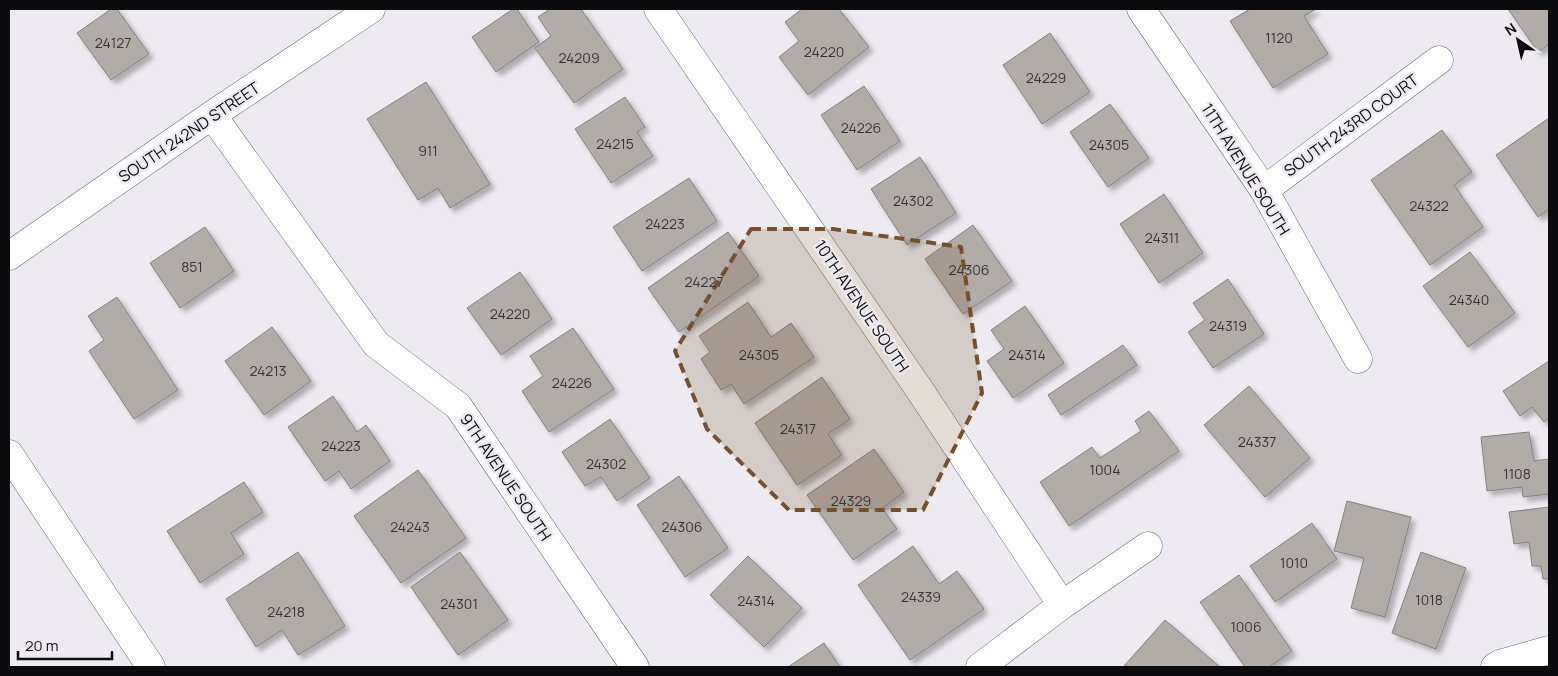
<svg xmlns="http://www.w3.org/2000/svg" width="1558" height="676" viewBox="0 0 1558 676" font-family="Manrope,sans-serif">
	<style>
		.building { fill: #b2aca9; stroke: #86807d; filter: url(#shadow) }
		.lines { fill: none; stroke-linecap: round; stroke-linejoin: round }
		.minor-casing { stroke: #69676c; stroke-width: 29 }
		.secondary-casing { stroke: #69676c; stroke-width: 29 }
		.minor { stroke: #fff; stroke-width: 28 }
		.secondary { stroke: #fff; stroke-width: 28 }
		.marked { fill: #75502b; fill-opacity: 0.2; stroke: #75502b; stroke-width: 4; stroke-dasharray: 10 6; stroke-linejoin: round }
		.labels { text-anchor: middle; stroke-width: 5; stroke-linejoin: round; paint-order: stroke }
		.number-label { font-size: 14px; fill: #363334 }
		.street-label { font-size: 16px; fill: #0c0b0d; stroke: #edebf1 }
	</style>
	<defs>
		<filter id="shadow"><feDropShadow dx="4.5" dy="4.5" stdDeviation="2.5" flood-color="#0004"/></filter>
	</defs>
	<rect width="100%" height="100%" fill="#edebf1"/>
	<!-- building -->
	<path class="building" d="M111,9H117L149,54L111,80L77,33Z
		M513,9H517L539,42L496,72L472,37Z
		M550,9H581L623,69L574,103L535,48L551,36L538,17Z
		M802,9H839L869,47L808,95L779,57L799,41L785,22Z
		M1250,9H1316L1304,16L1328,54L1273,88L1230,21Z
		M1508,9H1549V44L1538,52Z
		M1050,33L1090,92L1042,124L1003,65Z
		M426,82L490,184L450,208L438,188L418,200L367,119Z
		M864,86L900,141L857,170L821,115Z
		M625,97L645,127L637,132L653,156L611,183L575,129Z
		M1110,104L1149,158L1108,187L1070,132Z
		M1549,118V209L1538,217L1496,155Z
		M1442,130L1472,172L1454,185L1483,227L1430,265L1371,180Z
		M920,157L956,213L907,245L871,189Z
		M689,178L717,221L642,271L613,227Z
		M1164,194L1203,253L1159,283L1120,224Z
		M973,225L1012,281L963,314L925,259Z
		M205,227L234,271L180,308L150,263Z
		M728,232L759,276L679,332L648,288Z
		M1470,252L1515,313L1468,347L1423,286Z
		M520,272L552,319L501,355L467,308Z
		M1228,279L1264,334L1213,368L1188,332L1205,320L1193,303Z
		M117,297L178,390L134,419L89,351L104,340L88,316Z
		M748,302L771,337L791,323L814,357L744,404L731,384L721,390L701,359L710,352L699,336Z
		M1025,306L1064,363L1013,398L987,361L1004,349L991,330Z
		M272,327L311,381L264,415L225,361Z
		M573,328L614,389L549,432L522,391L543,376L530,356Z
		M1123,345L1137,365L1061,415L1048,395Z
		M1549,361V418L1544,422L1532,407L1520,416L1503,391Z
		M822,377L850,419L828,434L842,455L797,485L755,423Z
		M1249,386L1310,458L1265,497L1204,425Z
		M333,396L357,432L366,425L390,461L351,489L339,471L325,481L288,427Z
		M1149,411L1179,451L1069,526L1040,482L1092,447L1100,458L1141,431L1135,421Z
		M610,419L650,478L617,501L601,477L585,486L562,452Z
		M1529,432L1534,461L1549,459V494L1523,497L1522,487L1487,491L1481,437Z
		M874,449L904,492L882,508L897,529L853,560L807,495Z
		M418,470L466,538L401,583L354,516Z
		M679,476L728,548L685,577L637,505Z
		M244,482L263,512L231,533L244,554L200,583L167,531Z
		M1347,501L1411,517L1385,617L1351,608L1364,558L1334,551Z
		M1549,507V579H1543L1541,566H1532L1529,542L1514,544L1509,512Z
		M1312,523L1337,559L1275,602L1250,566Z
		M913,546L939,584L957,571L984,609L910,660L858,585Z
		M298,552L345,626L298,655L282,630L256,647L226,599Z
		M460,552L508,620L458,655L411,587Z
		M1421,552L1466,568L1436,649L1392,633Z
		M748,556L802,608L764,647L710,595Z
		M1239,575L1292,651L1269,667H1245L1200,602Z
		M1165,620L1220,667H1123Z
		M824,643L840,667H788Z"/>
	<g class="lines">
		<defs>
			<path id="minor" d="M658,9L919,389L1062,605
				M1141,9L1264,190L1358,359
				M212,115L376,344L458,406L635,667
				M1264,190L1439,60
				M9,256L212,115L371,9
				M980,667L1062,605L1148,546
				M1495,667L1500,664L1549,650"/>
			<path id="secondary" d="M9,454L151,667"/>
		</defs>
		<!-- minor casing -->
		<use href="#minor" class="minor-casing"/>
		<!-- secondary casing -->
		<use href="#secondary" class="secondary-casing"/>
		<!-- minor -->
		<use href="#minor" class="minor"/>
		<!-- secondary -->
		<use href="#secondary" class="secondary"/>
	</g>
	<!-- marked area -->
	<path class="marked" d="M751,229H833L961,247L982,393L923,510H789L707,429L675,351Z"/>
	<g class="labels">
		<!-- number labels -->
		<g class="number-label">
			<text x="1279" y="43">1120</text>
			<text x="113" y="48">24127</text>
			<text x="824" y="57">24220</text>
			<text x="579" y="63">24209</text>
			<text x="1046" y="83">24229</text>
			<text x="861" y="133">24226</text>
			<text x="615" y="149">24215</text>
			<text x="1109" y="150">24305</text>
			<text x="428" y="156">911</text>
			<text x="913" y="206">24302</text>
			<text x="1429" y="211">24322</text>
			<text x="665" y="229">24223</text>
			<text x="1162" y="243">24311</text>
			<text x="192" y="272">851</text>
			<text x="969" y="275">24306</text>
			<text x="704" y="287">24227</text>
			<text x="1469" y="305">24340</text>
			<text x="510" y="319">24220</text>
			<text x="1228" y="331">24319</text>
			<text x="759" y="360">24305</text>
			<text x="1027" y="360">24314</text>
			<text x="268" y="376">24213</text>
			<text x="572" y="388">24226</text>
			<text x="798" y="434">24317</text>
			<text x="1257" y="447">24337</text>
			<text x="341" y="451">24223</text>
			<text x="606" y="469">24302</text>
			<text x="1105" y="475">1004</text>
			<text x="1517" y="479">1108</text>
			<text x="851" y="506">24329</text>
			<text x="410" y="532">24243</text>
			<text x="682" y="532">24306</text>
			<text x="1294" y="568">1010</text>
			<text x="921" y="602">24339</text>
			<text x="1429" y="605">1018</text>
			<text x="756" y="606">24314</text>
			<text x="459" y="609">24301</text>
			<text x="286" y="617">24218</text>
			<text x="1246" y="632">1006</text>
		</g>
		<!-- street labels -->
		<g class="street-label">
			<text transform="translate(1351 125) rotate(-36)" y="6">SOUTH 243RD COURT</text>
			<text transform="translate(189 132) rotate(-34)" y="6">SOUTH 242ND STREET</text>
			<text transform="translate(1246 169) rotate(58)" y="6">11TH AVENUE SOUTH</text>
			<text transform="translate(862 306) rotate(56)" y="6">10TH AVENUE SOUTH</text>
			<text transform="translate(506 477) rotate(56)" y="6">9TH AVENUE SOUTH</text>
		</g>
	</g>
	<!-- border -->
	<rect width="1558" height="676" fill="none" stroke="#0c0b0d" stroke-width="20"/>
	<!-- north arrow -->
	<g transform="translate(1518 40) rotate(326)" stroke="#edebf1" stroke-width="4" paint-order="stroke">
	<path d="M0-4L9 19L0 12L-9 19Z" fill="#0c0b0d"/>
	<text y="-8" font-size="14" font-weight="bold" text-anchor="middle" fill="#0c0b0d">N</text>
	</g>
	<!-- scale -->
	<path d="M18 651v8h94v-8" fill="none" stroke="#0c0b0d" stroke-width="2.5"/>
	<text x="25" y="651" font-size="15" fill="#0c0b0d" stroke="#edebf1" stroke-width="4" paint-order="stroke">20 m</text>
</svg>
